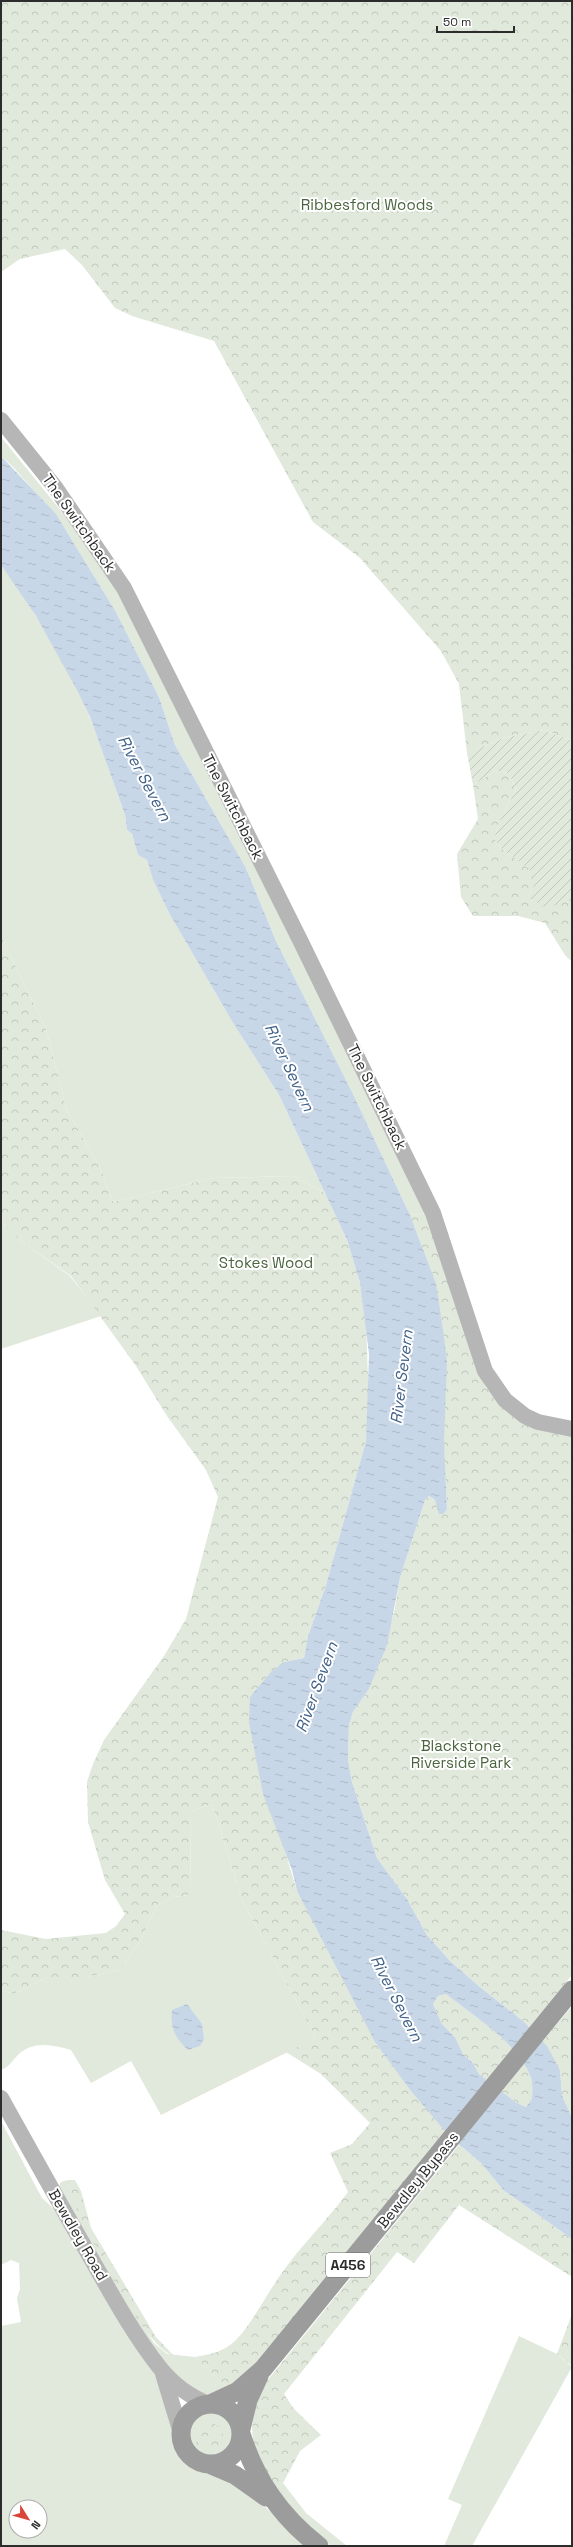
<svg xmlns="http://www.w3.org/2000/svg" width="573" height="2547" viewBox="0 0 573 2547" font-family="'Space Grotesk',sans-serif">
	<style>
		.grass { fill: #e0e9db; fill-rule: evenodd }
		.forest { fill: url(#forest-crowns) }
		.garden { fill: url(#garden-furrows) }
		.water { fill: url(#water-ripples); fill-rule: evenodd }
		.lines { fill: none; stroke-linecap: round; stroke-linejoin: round }
		.secondary { stroke: #b6b6b6; stroke-width: 16 }
		.trunk { stroke: #9c9c9c; stroke-width: 19 }
		.labels { text-anchor: middle; stroke-width: 4; stroke-linejoin: round; paint-order: stroke }
		.shield { fill: #fff; stroke: #6b6b6b; stroke-width: 1 }
		.shield-label { font-size: 14px; font-weight: bold; fill: #2c2c2c }
		.park-label { font-size: 15px; fill: #4a643d; stroke: #fff }
		.street-label { font-size: 15px; fill: #2c2c2c; stroke: #fff }
		.water-label { font-size: 16px; font-style: italic; fill: #416288; stroke: #fff }
	</style>
	<defs>
		<pattern id="forest-crowns" width="20" height="18" patternUnits="userSpaceOnUse"><rect width="20" height="18" fill="#e0e9db"/><path d="M2 6a3 3 0 1 1 6 0M12 15a3 3 0 1 1 6 0" fill="none" stroke="#c0c8bc"/></pattern>
		<pattern id="garden-furrows" width="10" height="10" patternUnits="userSpaceOnUse"><rect width="10" height="10" fill="#e0e9db"/><path d="M-1 1l2-2M0 10L10 0M9 11l2-2" fill="none" stroke="#c0c8bc"/></pattern>
		<pattern id="water-ripples" width="26" height="14" patternUnits="userSpaceOnUse"><rect width="26" height="14" fill="#c8d7e8"/><path d="M2 4q2-2 4 0t4 0M15 11q2-2 4 0t4 0" fill="none" stroke="#acb9c7"/></pattern>
	</defs>
	<rect width="100%" height="100%" fill="#fff"/>
	<!-- grass -->
	<path class="grass" d="M1,437L84,539L117,591L429,1213L410,1215L353,1094L276,941L246,868L175,745L159,697L116,612L59,519L13,467L1,456Z
		M1,565C35,611 68,664 90,718C103,750 113,783 125,815L127,830L132,834L138,855L147,860L153,880L169,913L233,1023L279,1095L325,1193L293,1176L214,1178L113,1202L101,1169L67,1111L46,1029L1,936Z
		M1,1222L22,1242L70,1276L101,1316L1,1349Z
		M212,1804L243,1902L316,2038L161,2115L131,2061L91,2083L71,2050C52,2045 33,2040 17,2056C11,2062 9,2067 1,2070V1990L13,1994L48,1977H86L120,1970L142,1938L157,1905L174,1897L190,1895L191,1811Z
		M1,2121L42,2198L53,2208L154,2373L161,2387L177,2442L185,2457L250,2493L308,2546H1V2326L21,2322L17,2298L20,2289L19,2263L11,2260L1,2265ZM16,2507H40V2531H16Z
		M67,2180L77,2209L121,2292L154,2343L167,2354L195,2357L228,2388L205,2396L178,2378L142,2333L58,2188L61,2182Z
		M519,2336L557,2354L572,2367L472,2546H444L462,2505L448,2499Z
		M189 2434a23 23 0 1 1 46 0a23 23 0 1 1-46 0Z
		M283,2483L306,2513L347,2546H332L319,2537L272,2490Z"/>
	<!-- forest -->
	<path class="forest" d="M1,1H572V741L544,730L506,737L467,753L459,684L441,651L360,558L313,522L214,341L132,316L115,308L82,265L65,249L20,259L1,272Z
		M495,771L509,773L516,790L501,817L494,838L501,848L535,873L534,885L528,897L572,900V962L565,955L545,923L518,916H473L461,897L457,854L478,819L473,785Z
		M1,936L46,1029L67,1111L101,1169L113,1202L214,1178L293,1176L325,1193L347,1240L360,1283L366,1322L369,1408L366,1441L326,1585L308,1636L304,1658L284,1662L253,1745L297,1891L446,2131L254,2368L228,2388L195,2357C211,2354 224,2352 236,2340C253,2322 265,2297 279,2277C300,2246 326,2222 348,2192L330,2153L352,2144L370,2123L321,2074L286,2052L316,2038L243,1902L212,1804L191,1811L190,1895L174,1897L157,1905L142,1938L120,1970L86,1977H48L13,1994L1,1990V1930L46,1939L106,1933L116,1926L125,1914L105,1880L88,1822L87,1782L93,1764L104,1740L164,1656L186,1619L218,1497L206,1470L167,1416L136,1366L71,1276L22,1242L1,1222Z
		M429,1213L486,1388L572,1434V1975L528,2029L523,2021L480,1987L450,1961L427,1935L407,1899L377,1858L352,1782L348,1759L349,1725L353,1712L369,1689L394,1613L400,1578L425,1500L429,1496L447,1509L436,1283L410,1215Z
		M446,1994C473,2016 520,2043 531,2078C533,2084 532,2093 532,2100L526,2107L517,2103L479,2074L473,2063L463,2054L455,2037L442,2024L433,2004L438,1996Z
		M572,2006V2118L562,2095L560,2070L542,2042Z
		M459,2145L482,2164L503,2190L572,2239V2277L459,2205L414,2263L397,2252L284,2394L294,2409L321,2435L300,2451L283,2483L272,2490C253,2449 244,2431 262,2387Z
		M67,2180H75L81,2191L91,2228L156,2337L173,2355C150,2353 95,2247 83,2223C76,2209 72,2195 67,2180Z
		M572,2314V2366L557,2354Z
		M195 2437a14 14 0 1 1 28 0a14 14 0 1 1-28 0Z"/>
	<!-- garden -->
	<path class="garden" d="M544,730L572,741V900L546,908L528,897L534,885V873L501,848L494,838L501,817L516,790L509,773L495,771L473,785L467,753L506,737Z"/>
	<!-- water -->
	<path class="water" d="M1,456L56,514L116,612L159,697L175,745L246,868L276,941L353,1094L410,1215L436,1283L443,1330L447,1361L444,1441L447,1509L443,1514H439L435,1500L429,1496L425,1500L400,1578L387,1645L369,1689L353,1712L349,1725L348,1759L352,1782L377,1858L407,1899L427,1935L450,1961L480,1987L523,2021L547,2046L560,2070L562,2095L572,2118V2239L503,2190L482,2164L450,2137L411,2091L375,2042L297,1891L292,1870L263,1794L249,1723L250,1697L271,1672L284,1662L304,1658L308,1636L326,1585L366,1441L369,1354L360,1283L347,1240L279,1095L233,1023L169,913L153,880L147,860L138,855L132,834L127,830L125,815L90,717L78,692L36,616L1,565ZM446,1994C473,2016 519,2043 531,2078C533,2084 532,2093 532,2099L526,2107L517,2103L479,2074L473,2063L463,2054L455,2037L442,2024L433,2004L438,1996Z
		M187,2004L202,2024L204,2039L200,2046L188,2050C175,2038 170,2028 172,2010Z"/>
	<g class="lines">
		<!-- secondary -->
		<path class="secondary" d="M1,420L55,487L124,588L300,940L433,1213L485,1371L505,1400L525,1416L538,1422L572,1429
			M1,2098C31,2152 61,2206 92,2260C113,2297 134,2335 160,2368C173,2384 190,2397 209,2404
			M163,2374L181,2433"/>
		<!-- trunk -->
		<path class="trunk" d="M210,2404L238,2391L263,2369L572,1990
			M181 2434a30 30 0 1 1 60 0a30 30 0 1 1-60 0Z
			M241,2429L248,2400L259,2376
			M241,2434C256,2480 280,2516 319,2546
			M209,2464L235,2475L266,2497"/>
	</g>
	<g class="labels">
		<!-- shield labels -->
		<rect class="shield" x="326" y="2253" width="44" height="24" rx="3"/>
		<g class="shield-label">
			<text x="348" y="2270">A456</text>
		</g>
		<!-- park labels -->
		<g class="park-label">
			<text x="367" y="210">Ribbesford Woods</text>
			<text x="266" y="1268">Stokes Wood</text>
			<text x="461" y="1751">Blackstone<tspan x="461" dy="17">Riverside Park</tspan></text>
		</g>
		<!-- street labels -->
		<g class="street-label">
			<text transform="translate(79 523) rotate(55)" y="5">The Switchback</text>
			<text transform="translate(233 807) rotate(63)" y="5">The Switchback</text>
			<text transform="translate(377 1097) rotate(64)" y="5">The Switchback</text>
			<text transform="translate(418 2180) rotate(-51)" y="5">Bewdley Bypass</text>
			<text transform="translate(78 2235) rotate(60)" y="5">Bewdley Road</text>
		</g>
		<!-- water labels -->
		<g class="water-label">
			<text transform="translate(145 778) rotate(62)" y="6">River Severn</text>
			<text transform="translate(290 1067) rotate(65)" y="6">River Severn</text>
			<text transform="translate(401 1377) rotate(-83)" y="6">River Severn</text>
			<text transform="translate(316 1687) rotate(-70)" y="6">River Severn</text>
			<text transform="translate(397 1998) rotate(63)" y="6">River Severn</text>
		</g>
	</g>
	<!-- border -->
	<rect width="573" height="2547" fill="none" stroke="#2c2c2c" stroke-width="4"/>
	<!-- north arrow -->
	<g transform="translate(28 2519) rotate(127)"><circle r="19" fill="#ffffff" stroke="#ababab"/>
	<path d="M0-3L7 15L0 10L-7 15Z" fill="#d8453a"/>
	<text y="-6" font-size="11" font-weight="bold" text-anchor="middle" fill="#2c2c2c">N</text>
	</g>
	<!-- scale -->
	<path d="M437 26v6h77v-6" fill="none" stroke="#2c2c2c" stroke-width="2"/>
	<text x="443" y="26" font-size="12" fill="#2c2c2c" stroke="#ffffff" stroke-width="3" paint-order="stroke">50 m</text>
</svg>
